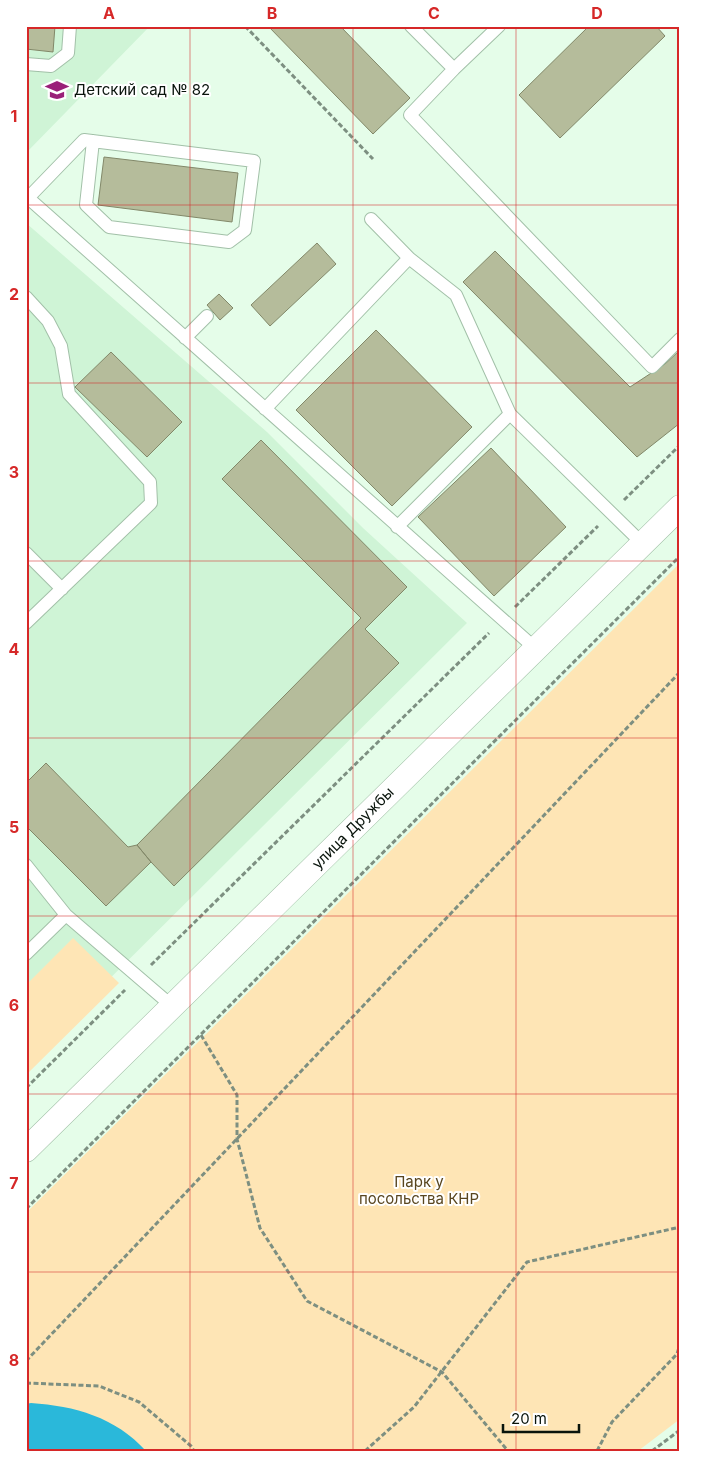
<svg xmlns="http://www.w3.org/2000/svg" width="706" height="1477" viewBox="0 0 706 1477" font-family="Inter,sans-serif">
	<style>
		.built { fill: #cff4d6 }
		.green { fill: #fee5b5 }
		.water { fill: #2ab8da }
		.building { fill: #b5bc9b; stroke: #828869 }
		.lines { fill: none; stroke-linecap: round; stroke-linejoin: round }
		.lane-casing { stroke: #a2c0a8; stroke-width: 14 }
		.street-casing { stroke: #a2c0a8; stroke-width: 25 }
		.path { stroke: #7d8f81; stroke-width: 3; stroke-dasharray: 5 2.5; stroke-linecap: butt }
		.lane { stroke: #fff; stroke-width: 12 }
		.street { stroke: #fff; stroke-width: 24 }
		.grid { fill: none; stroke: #d62828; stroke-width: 1; stroke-opacity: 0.55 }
		.labels { text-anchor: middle; stroke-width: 4; stroke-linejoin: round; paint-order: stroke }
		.poi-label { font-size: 15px; fill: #09140c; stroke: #fff; text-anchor: start }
		.street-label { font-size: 15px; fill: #09140c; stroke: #fff }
		.park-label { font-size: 15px; fill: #59461f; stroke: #fff }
		.neatline { fill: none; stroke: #d62828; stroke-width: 2 }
		.grid-label { font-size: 16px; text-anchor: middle; font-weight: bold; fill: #d62828 }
	</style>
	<rect width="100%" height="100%" fill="#e5fde9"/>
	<!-- built -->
	<path class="built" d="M26,26H150L26,153Z
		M26,223L267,432L363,528L467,623L26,1062Z"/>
	<!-- green -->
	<path class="green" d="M680,563V1419L638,1451H26V1213Z
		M73,938L119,983L26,1075V985Z"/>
	<!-- water -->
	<path class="water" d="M31,1403C75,1406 115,1417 146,1451H26V1404Z"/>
	<!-- building -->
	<path class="building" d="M26,26H55L53,52L26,49Z
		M268,26H340L410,98L373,134Z
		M589,26H656L665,36L560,138L519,95Z
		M104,157L238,173L232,222L98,205Z
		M317,243L336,264L270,326L251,305Z
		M495,251L630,387L665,364L680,350V423L637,457L463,282Z
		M219,294L233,308L220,320L207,305Z
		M376,330L472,427L392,506L296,410Z
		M111,352L182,422L147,457L75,387Z
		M261,440L407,587L365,629L399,663L174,886L151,862L137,845L361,618L222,479Z
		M491,448L566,527L494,596L418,517Z
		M46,763L128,847L137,845L151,862L106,906L26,826V783Z"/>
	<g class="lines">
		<defs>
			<path id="lane" d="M411,26L454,69
				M499,26L454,69L410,115L652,367L680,339
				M26,64L51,66L68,53L70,26
				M26,196L536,649
				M28,198L84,140L254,161L245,230L229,242L109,227L86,205L93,141
				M371,219L409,258L456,295L510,414L643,544
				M26,297L48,321L61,346L69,394L150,482L151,503L26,623
				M185,338L207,316
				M265,409L409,258
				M397,527L510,414
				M26,553L62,589
				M26,865L66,915
				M26,954L66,915L172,1006"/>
			<path id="street" d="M26,1150L680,507"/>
		</defs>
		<!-- lane casing -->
		<use href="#lane" class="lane-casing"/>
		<!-- street casing -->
		<use href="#street" class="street-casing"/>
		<!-- path -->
		<path class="path" d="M245,26L373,159
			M624,500L680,445
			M515,607L598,526
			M151,965L489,633
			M201,1035L237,1095V1139L260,1228L307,1301L442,1372L508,1451
			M26,1088L125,990
			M26,1209L680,556
			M26,1361L680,672
			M26,1383L99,1386L139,1402L191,1446L194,1451
			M365,1451L414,1407L527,1262L680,1227
			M597,1451L612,1422L677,1354L680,1344
			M652,1451L680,1430"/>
		<!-- lane -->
		<use href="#lane" class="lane"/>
		<!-- street -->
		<use href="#street" class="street"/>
	</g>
	<!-- grid -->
	<path class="grid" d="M190,26V1451M353,26V1451M516,26V1451M26,205H680M26,383H680M26,561H680M26,738H680M26,916H680M26,1094H680M26,1272H680"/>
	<!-- icons -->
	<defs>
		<symbol id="school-bare" viewBox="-9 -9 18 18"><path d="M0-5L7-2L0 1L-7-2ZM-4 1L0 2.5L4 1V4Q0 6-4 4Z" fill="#9a2079" stroke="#fff" stroke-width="2.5" paint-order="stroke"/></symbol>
	</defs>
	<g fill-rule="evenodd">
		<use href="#school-bare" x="41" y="74" width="32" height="32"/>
	</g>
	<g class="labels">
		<!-- poi labels -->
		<g class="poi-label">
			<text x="74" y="95">Детский сад № 82</text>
		</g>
		<!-- street labels -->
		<g class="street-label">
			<text transform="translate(353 828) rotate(-45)" y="5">улица Дружбы</text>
		</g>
		<!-- park labels -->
		<g class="park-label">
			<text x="419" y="1187">Парк у<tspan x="419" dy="17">посольства КНР</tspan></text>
		</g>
	</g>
	<!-- border -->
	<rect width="706" height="1477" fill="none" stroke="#ffffff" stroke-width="55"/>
	<!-- scale -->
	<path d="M503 1424v8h76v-8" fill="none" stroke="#09140c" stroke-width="2.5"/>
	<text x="511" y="1424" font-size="15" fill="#09140c" stroke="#ffffff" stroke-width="4" paint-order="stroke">20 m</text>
	<rect x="28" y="28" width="650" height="1422" class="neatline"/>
	<g class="grid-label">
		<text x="109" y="19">A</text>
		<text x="272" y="19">B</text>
		<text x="434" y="19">C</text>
		<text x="597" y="19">D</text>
		<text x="14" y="122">1</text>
		<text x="14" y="300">2</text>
		<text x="14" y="478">3</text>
		<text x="14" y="655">4</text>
		<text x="14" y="833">5</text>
		<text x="14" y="1011">6</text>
		<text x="14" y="1189">7</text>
		<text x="14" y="1366">8</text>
	</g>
</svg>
